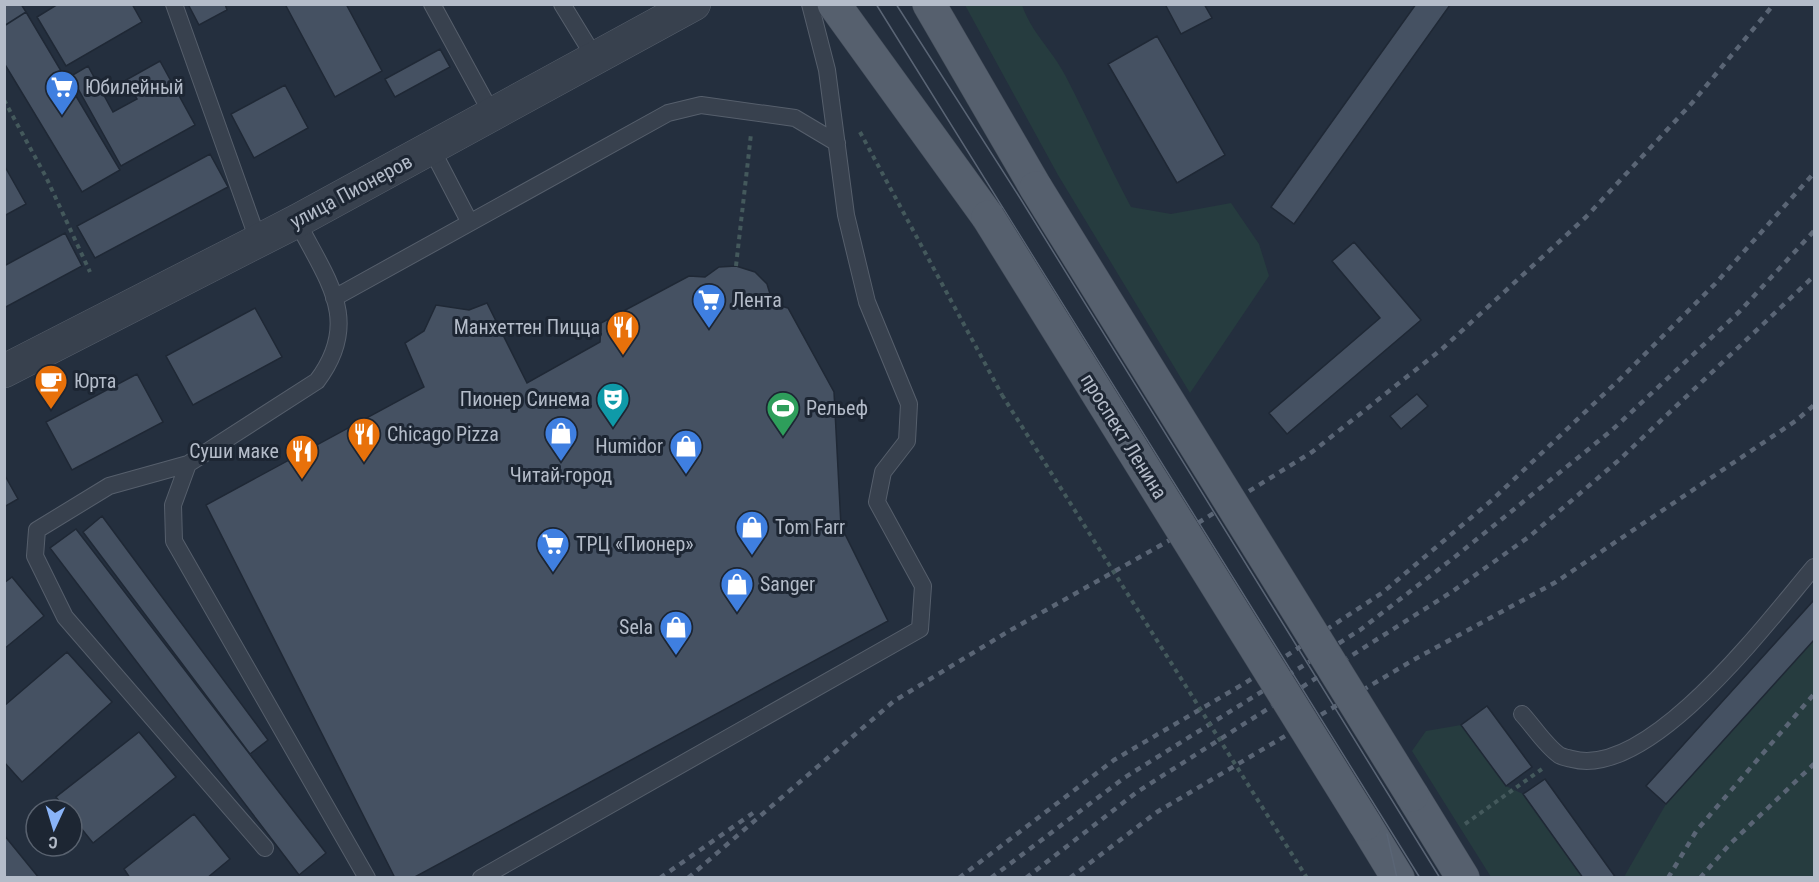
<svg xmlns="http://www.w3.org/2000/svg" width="1819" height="882" viewBox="0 0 1819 882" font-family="'Roboto Condensed',sans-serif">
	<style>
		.green { fill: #263c3f }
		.building { fill: #455162; stroke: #1f2835; stroke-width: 1.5 }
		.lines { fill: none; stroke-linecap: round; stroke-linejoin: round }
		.service-casing { stroke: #565f6c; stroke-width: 18 }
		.tertiary-casing { stroke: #565f6c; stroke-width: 34 }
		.primary-casing { stroke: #414a57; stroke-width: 34 }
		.path { stroke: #44595c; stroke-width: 4; stroke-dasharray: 4.5 4.5; stroke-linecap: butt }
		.service { stroke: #38414e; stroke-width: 16 }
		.tertiary { stroke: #38414e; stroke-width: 33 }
		.primary { stroke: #56606e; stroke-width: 33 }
		.tram { stroke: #5a6575; stroke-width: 1.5 }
		.rail { stroke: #5a6575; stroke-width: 4.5; stroke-dasharray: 6 6; stroke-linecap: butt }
		.primary-bridge-casing { stroke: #414a57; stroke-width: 34; stroke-linecap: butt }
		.path-bridge { stroke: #44595c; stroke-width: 4; stroke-dasharray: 4.5 4.5; stroke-linecap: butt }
		.primary-bridge { stroke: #56606e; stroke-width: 33 }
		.labels { text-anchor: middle; stroke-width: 6; stroke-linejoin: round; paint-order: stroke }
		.poi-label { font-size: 20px; fill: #b4bcc9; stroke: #1d2633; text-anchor: start }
		.street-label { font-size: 20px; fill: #b4bcc9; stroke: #1d2633 }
	</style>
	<rect width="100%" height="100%" fill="#242f3e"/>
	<!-- green -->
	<path class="green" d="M965,5H1022C1031,32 1052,50 1065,75C1088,119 1108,164 1131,207L1171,214L1231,203L1259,244L1269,276L1190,393L1058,175Z
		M1814,640V877H1624L1666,804Z
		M1461,725L1506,786L1523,794L1583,877H1491L1412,751L1426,731Z"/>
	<!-- building -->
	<path class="building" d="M4,4H21L26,12L4,26Z
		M58,4H132L142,22L66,66L37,17Z
		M188,4H225L227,10L199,25Z
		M285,4H346L382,71L335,97Z
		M1165,4H1204L1212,18L1181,34Z
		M1416,4L1450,5L1294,224L1271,207Z
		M26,12L120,170L82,192L4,63V26Z
		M1157,36L1225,155L1177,183L1108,64Z
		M440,49L450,67L395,97L385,79Z
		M160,61L195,125L121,166L71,76L88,66L113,112L137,99L126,80Z
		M285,85L308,128L254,158L231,114Z
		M210,154L228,187L95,258L77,226Z
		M4,165L26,204L4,216Z
		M65,233L82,266L4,308V266Z
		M1354,242L1421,320L1287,434L1269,413L1380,318L1332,261Z
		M736,266L755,272L767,284L773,304L788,308L834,392L841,526L888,621L413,878H395L206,505L424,387L405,343L424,331L436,305L469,310L487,303L527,383L600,342L601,323L689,276L705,277L719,267Z
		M255,308L282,357L193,405L166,356Z
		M137,374L163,422L72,470L46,422Z
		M1417,394L1428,406L1401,429L1390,416Z
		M4,474L18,499L4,507Z
		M102,516L268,740L250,754L83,532Z
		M76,529L326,853L299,875L50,548Z
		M12,577L44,616L4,649V583Z
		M1814,600V640L1666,804L1646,786Z
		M67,652L112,702L22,782L4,762V706Z
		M1487,706L1532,767L1506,786L1461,725Z
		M139,732L176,777L93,843L72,817V810H66L56,797Z
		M1545,779L1616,878H1583L1523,794Z
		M194,814L230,859L207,878H130L124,869Z
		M4,835L39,878H4Z"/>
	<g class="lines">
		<defs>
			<path id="service" d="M174,4L258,240
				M432,4L492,114
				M562,4L595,58
				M431,148L469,221
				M297,221C326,279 363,320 317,381L188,464L173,505L174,541L367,878
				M334,298L668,113L701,105L795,118L837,143
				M188,464L109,486L37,530L35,556L65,617L265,848
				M1522,714C1534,727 1545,745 1559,755C1562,757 1568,758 1572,759C1650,780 1768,621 1814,567
				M481,878L920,629L923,586L877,502L883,472L907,441L909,404L867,302L846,215L827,70L810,4"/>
			<path id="tertiary" d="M4,371L297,221L694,4"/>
			<path id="primary" d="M834,4L988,217
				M929,4L1036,188
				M1412,795L1463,878
				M1365,824L1398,878"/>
		</defs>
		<!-- service casing -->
		<use href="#service" class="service-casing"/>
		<!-- tertiary casing -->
		<use href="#tertiary" class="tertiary-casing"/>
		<!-- primary casing -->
		<use href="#primary" class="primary-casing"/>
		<!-- path -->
		<path class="path" d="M4,100L46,177L90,272
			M860,132L1002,395
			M736,266L751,134
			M1465,824L1542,769"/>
		<!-- service -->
		<use href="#service" class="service"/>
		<!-- tertiary -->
		<use href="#tertiary" class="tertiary"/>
		<!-- primary -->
		<use href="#primary" class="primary"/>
		<!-- tram -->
		<path class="tram" d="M876,4L1420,878
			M896,4L1020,198L1440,878
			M1387,834L1397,878"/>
		<!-- rail -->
		<path class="rail" d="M660,878L753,813
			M688,878L894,701L1009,631L1177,536L1312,452L1442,349L1586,217L1692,103L1774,4
			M959,878L1114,760L1245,683L1382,593L1492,500L1619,380L1715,284L1814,173
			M991,878L1124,778L1360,630L1456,556L1611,431L1740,311L1814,231
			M1026,878L1137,792L1453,591L1530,536L1619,460L1814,276
			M1070,878L1157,812L1415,659L1556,582L1797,420L1814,405
			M1668,878L1697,830L1814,694
			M1700,878L1730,844L1814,764"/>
		<defs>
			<path id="primary-bridge" d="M1036,188L1412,795
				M988,217L1365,824"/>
		</defs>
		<!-- primary-bridge casing -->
		<use href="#primary-bridge" class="primary-bridge-casing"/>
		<!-- path-bridge -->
		<path class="path-bridge" d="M1002,395L1307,878"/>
		<!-- primary-bridge -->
		<use href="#primary-bridge" class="primary-bridge"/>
	</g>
	<!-- icons -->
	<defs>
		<symbol id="supermarket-pin" viewBox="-11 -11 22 30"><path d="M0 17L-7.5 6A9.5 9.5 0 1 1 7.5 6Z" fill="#3f7fe0" stroke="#1d2633"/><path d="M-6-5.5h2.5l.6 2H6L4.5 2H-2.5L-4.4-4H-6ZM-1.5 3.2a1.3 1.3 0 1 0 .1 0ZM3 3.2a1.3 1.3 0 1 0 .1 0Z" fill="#fff"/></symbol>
		<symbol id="restaurant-pin" viewBox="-11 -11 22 30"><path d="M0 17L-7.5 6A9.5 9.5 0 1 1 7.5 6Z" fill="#e8710a" stroke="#1d2633"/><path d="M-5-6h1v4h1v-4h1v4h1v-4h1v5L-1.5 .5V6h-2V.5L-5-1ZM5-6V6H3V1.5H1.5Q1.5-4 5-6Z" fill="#fff"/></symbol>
		<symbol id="cafe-pin" viewBox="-11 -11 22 30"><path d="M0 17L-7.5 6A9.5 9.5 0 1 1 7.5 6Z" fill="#e8710a" stroke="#1d2633"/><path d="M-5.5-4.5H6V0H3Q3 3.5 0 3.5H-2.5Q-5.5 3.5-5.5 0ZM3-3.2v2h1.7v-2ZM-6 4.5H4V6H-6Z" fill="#fff"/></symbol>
		<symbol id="theatre-pin" viewBox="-11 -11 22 30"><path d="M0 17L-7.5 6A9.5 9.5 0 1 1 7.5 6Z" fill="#0f9aa8" stroke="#1d2633"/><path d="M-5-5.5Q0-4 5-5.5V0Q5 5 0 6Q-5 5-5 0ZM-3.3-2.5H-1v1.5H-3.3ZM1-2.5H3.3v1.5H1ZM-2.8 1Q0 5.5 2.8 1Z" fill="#fff"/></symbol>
		<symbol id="stadium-pin" viewBox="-11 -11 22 30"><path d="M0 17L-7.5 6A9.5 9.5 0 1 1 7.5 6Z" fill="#2e9e5b" stroke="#1d2633"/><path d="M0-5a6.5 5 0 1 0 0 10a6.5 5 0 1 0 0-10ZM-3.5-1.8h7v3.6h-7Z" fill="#fff"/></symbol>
		<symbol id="shop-pin" viewBox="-11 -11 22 30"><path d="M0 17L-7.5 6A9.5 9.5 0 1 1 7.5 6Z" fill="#3f7fe0" stroke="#1d2633"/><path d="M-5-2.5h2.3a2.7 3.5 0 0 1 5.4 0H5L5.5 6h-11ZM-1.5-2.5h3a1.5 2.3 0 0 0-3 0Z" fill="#fff"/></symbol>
	</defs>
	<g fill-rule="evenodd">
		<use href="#supermarket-pin" x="43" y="68" width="38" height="52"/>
		<use href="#supermarket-pin" x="690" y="281" width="38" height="52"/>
		<use href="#restaurant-pin" x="604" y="308" width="38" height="52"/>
		<use href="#cafe-pin" x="32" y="362" width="38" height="52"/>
		<use href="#theatre-pin" x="594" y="380" width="38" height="52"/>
		<use href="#stadium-pin" x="764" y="389" width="38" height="52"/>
		<use href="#shop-pin" x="542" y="414" width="38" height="52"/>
		<use href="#restaurant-pin" x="345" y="415" width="38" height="52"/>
		<use href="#shop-pin" x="667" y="427" width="38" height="52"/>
		<use href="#restaurant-pin" x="283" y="432" width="38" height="52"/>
		<use href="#shop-pin" x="733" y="508" width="38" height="52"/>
		<use href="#supermarket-pin" x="534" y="525" width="38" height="52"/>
		<use href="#shop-pin" x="718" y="565" width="38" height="52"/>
		<use href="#shop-pin" x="657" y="608" width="38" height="52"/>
	</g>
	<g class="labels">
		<!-- poi labels -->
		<g class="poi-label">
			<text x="85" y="94">Юбилейный</text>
			<text x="732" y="307">Лента</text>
			<text x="600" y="334" text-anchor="end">Манхеттен Пицца</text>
			<text x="74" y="388">Юрта</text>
			<text x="590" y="406" text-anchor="end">Пионер Синема</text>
			<text x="806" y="415">Рельеф</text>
			<text x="387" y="441">Chicago Pizza</text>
			<text x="663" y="453" text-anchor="end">Humidor</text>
			<text x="279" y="458" text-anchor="end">Суши маке</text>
			<text x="561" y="482" text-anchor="middle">Читай-город</text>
			<text x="775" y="534">Tom Farr</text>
			<text x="576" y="551">ТРЦ «Пионер»</text>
			<text x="760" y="591">Sanger</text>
			<text x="653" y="634" text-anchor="end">Sela</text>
		</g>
		<!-- street labels -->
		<g class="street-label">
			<text transform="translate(351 191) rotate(-28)" y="7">улица Пионеров</text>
			<text transform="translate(1124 436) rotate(58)" y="7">проспект Ленина</text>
		</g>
	</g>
	<!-- border -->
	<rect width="1819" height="882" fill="none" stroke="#b4bcc9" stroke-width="12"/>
	<!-- north arrow -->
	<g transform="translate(54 828) rotate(184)"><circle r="28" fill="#1d2633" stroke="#59626f" stroke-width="1.5"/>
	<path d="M0-4.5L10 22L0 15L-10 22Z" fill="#8ab4f8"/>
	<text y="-9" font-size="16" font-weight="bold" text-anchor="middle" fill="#b4bcc9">С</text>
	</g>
</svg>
